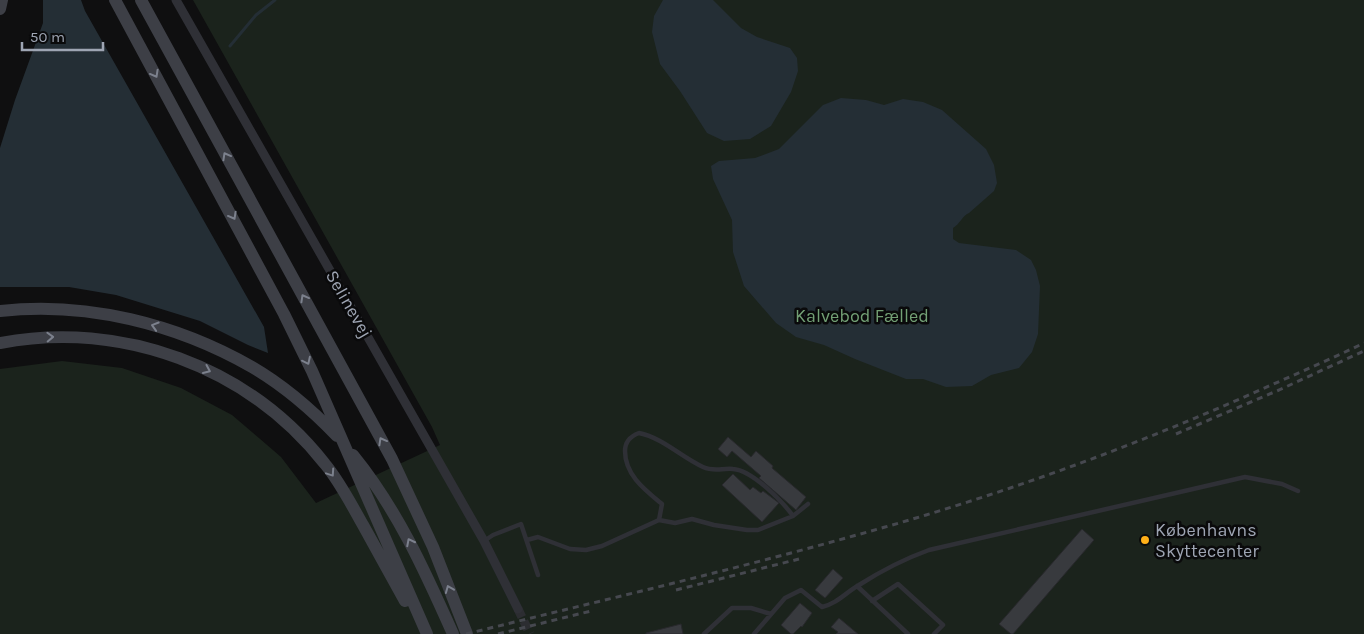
<svg xmlns="http://www.w3.org/2000/svg" width="1364" height="634" viewBox="0 0 1364 634" font-family="Karla,sans-serif">
	<style>
		.green { fill: #1b231c }
		.water { fill: #242e35 }
		.lines { fill: none; stroke-linecap: round; stroke-linejoin: round }
		.stream { stroke: #242e35; stroke-width: 3 }
		.building { fill: #383a3e; stroke: #29292d }
		.street-tunnel { stroke: #2c2d31; stroke-width: 9; stroke-dasharray: 9 4.5; stroke-linecap: butt }
		.lane { stroke: #2f3036; stroke-width: 4.5 }
		.street { stroke: #2f3036; stroke-width: 9 }
		.secondary { stroke: #3d3f46; stroke-width: 12 }
		.rail { stroke: #46484f; stroke-width: 3; stroke-dasharray: 6 5; stroke-linecap: butt }
		.oneway { stroke: #7c818d }
		.poi-dot { fill: #ffb018; stroke: #0a0a0b; stroke-width: 2 }
		.labels { text-anchor: middle; stroke-width: 5; stroke-linejoin: round; paint-order: stroke }
		.street-label { font-size: 18px; fill: #9ea5b3; stroke: #0a0a0b }
		.park-label { font-size: 18px; fill: #73a075; stroke: #0a0a0b }
		.poi-label { font-size: 18px; fill: #9ea5b3; stroke: #0a0a0b; text-anchor: start }
	</style>
	<rect width="100%" height="100%" fill="#0f0f10"/>
	<!-- green -->
	<path class="green" d="M193,0H1364V634H0V369L62,361L122,368L181,388L232,415L281,457L316,503L440,445L432,427Z"/>
	<!-- water -->
	<path class="water" d="M43,0H81L85,11L264,327L268,353L248,345L200,321L116,295L69,287H0V148L15,100L43,23Z
		M663,0H713L741,28L757,37L790,48L797,58L798,71L791,92L771,126L750,139L724,141L707,133L680,91L660,64L652,32L654,16Z
		M841,98L866,100L884,105L903,99L923,102L942,110L986,149L994,165L997,183L994,191L969,213C962,216 960,224 953,228V239L959,243L1016,250L1031,260L1036,270L1040,286L1038,334L1032,352L1019,368L991,375L972,386L946,387L923,379H906L855,359L824,345L796,337L776,323L744,286L733,252L732,220L713,179L711,166L719,161L755,158L779,149L823,105Z"/>
	<g class="lines">
		<!-- stream -->
		<path class="stream" d="M230,46L256,15L275,0"/>
	</g>
	<!-- building -->
	<path class="building" d="M728,437L751,457L756,451L773,466L772,468L806,497L796,510L759,478L761,476L732,451L727,457L718,449Z
		M733,474L750,490L753,487L761,493L763,491L779,503L762,522L722,485Z
		M1082,529L1094,540L1013,634H1011L999,624Z
		M833,569L843,578L825,598L815,590Z
		M800,603L812,613L802,627L801,626L793,634H791L781,625Z
		M839,618L858,634H836L838,632L831,627Z
		M681,624L683,634H646V633Z"/>
	<g class="lines">
		<!-- street-tunnel -->
		<path class="street-tunnel" d="M518,609L530,634"/>
		<!-- lane -->
		<path class="lane" d="M659,520L662,504C645,490 625,475 625,451C625,441 631,436 639,433C663,438 681,457 703,467C714,472 722,468 733,469C752,470 783,502 793,516
			M527,540L538,537L570,549L586,550L602,546L659,520L675,523L692,519L714,525L747,530H758L793,516L808,504
			M484,541L493,535L521,524L538,575
			M857,586L908,634
			M872,601L898,584L943,625L934,634
			M704,634L732,608H751L771,614
			M754,634L785,598L801,590L822,607C838,603 845,593 859,585C881,571 904,559 929,550L1245,477L1282,484L1298,491"/>
		<!-- street -->
		<path class="street" d="M176,0L484,541L518,609"/>
		<!-- secondary -->
		<path class="secondary" d="M115,0L284,314L312,371L427,634
			M141,0L392,459L433,547L467,634
			M0,9L2,0
			M0,311C86,301 177,324 252,367C283,385 312,410 337,436
			M0,343C121,320 248,366 325,464C340,482 351,504 363,525C377,550 391,576 405,601
			M353,455C397,509 425,571 453,634"/>
		<!-- rail -->
		<path class="rail" d="M1176,434L1279,390L1364,351
			M676,590L799,559
			M466,634C595,602 725,572 853,536C989,499 1122,451 1251,394C1289,377 1327,361 1364,343
			M498,634L591,611"/>
	</g>
	<!-- one-way arrows -->
	<defs><path id="oneway-chevron" d="M-2-3.5L2.5 0L-2 3.5" fill="none" stroke-width="1.6" stroke-linecap="round" stroke-linejoin="round" transform="scale(1.25)"/></defs>
	<g class="oneway">
		<use href="#oneway-chevron" transform="translate(155 74) rotate(61)"/>
		<use href="#oneway-chevron" transform="translate(226 156) rotate(-119)"/>
		<use href="#oneway-chevron" transform="translate(233 216) rotate(61)"/>
		<use href="#oneway-chevron" transform="translate(304 298) rotate(-119)"/>
		<use href="#oneway-chevron" transform="translate(155 326) rotate(-163)"/>
		<use href="#oneway-chevron" transform="translate(50 337) rotate(-2)"/>
		<use href="#oneway-chevron" transform="translate(307 361) rotate(64)"/>
		<use href="#oneway-chevron" transform="translate(207 370) rotate(24)"/>
		<use href="#oneway-chevron" transform="translate(382 441) rotate(-119)"/>
		<use href="#oneway-chevron" transform="translate(331 473) rotate(56)"/>
		<use href="#oneway-chevron" transform="translate(410 542) rotate(-117)"/>
		<use href="#oneway-chevron" transform="translate(449 589) rotate(-112)"/>
	</g>
	<!-- markers -->
	<circle class="poi-dot" cx="1145" cy="540" r="5"/>
	<g class="labels">
		<!-- street labels -->
		<g class="street-label">
			<text transform="translate(349 304) rotate(60)" y="6">Selinevej</text>
		</g>
		<!-- park labels -->
		<g class="park-label">
			<text x="862" y="322">Kalvebod Fælled</text>
		</g>
		<!-- poi labels -->
		<g class="poi-label">
			<text x="1155" y="536">Københavns<tspan x="1155" dy="21">Skyttecenter</tspan></text>
		</g>
	</g>
	<!-- scale -->
	<path d="M22 42v8h81v-8" fill="none" stroke="#9ea5b3" stroke-width="2.5"/>
	<text x="30" y="42" font-size="15" fill="#9ea5b3" stroke="#0a0a0b" stroke-width="4" paint-order="stroke">50 m</text>
</svg>
